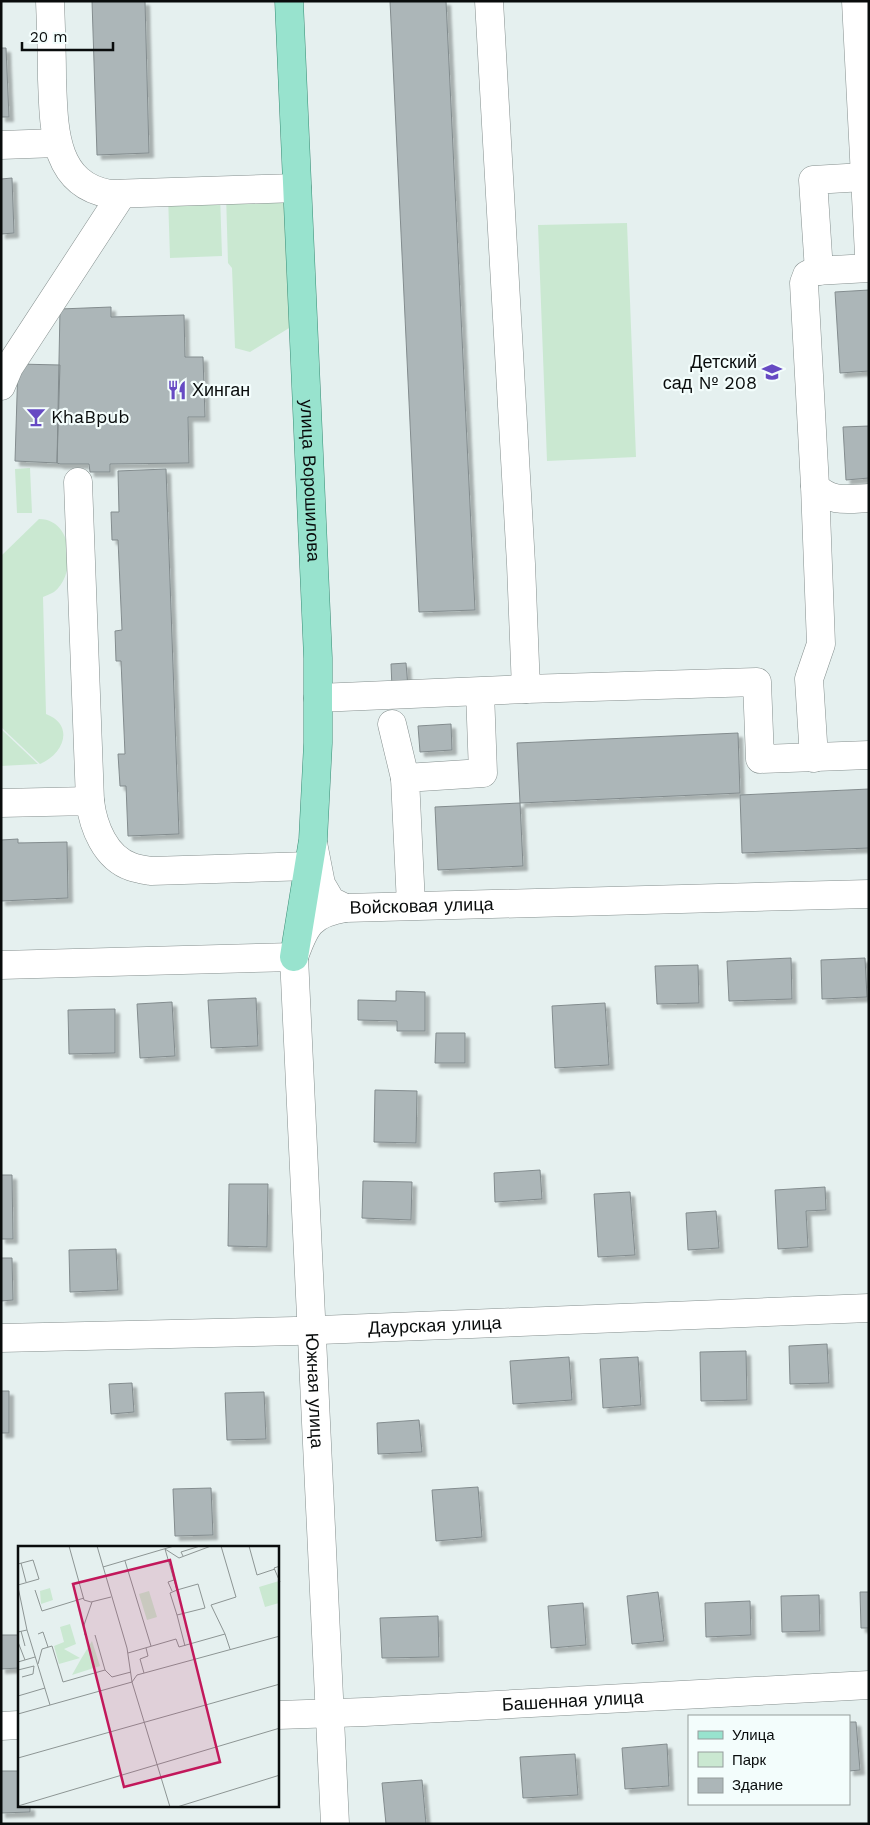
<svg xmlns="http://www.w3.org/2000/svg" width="870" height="1825" viewBox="0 0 870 1825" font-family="'Work Sans',sans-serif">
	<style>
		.green { fill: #cae8d1 }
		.building { fill: #acb6b8; stroke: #838c8e; filter: url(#shadow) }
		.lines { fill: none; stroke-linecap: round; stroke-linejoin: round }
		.minor-casing { stroke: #858f8e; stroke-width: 29 }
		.major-casing { stroke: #398c75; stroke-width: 29 }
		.minor { stroke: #fff; stroke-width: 28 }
		.major { stroke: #98e3ce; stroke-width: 28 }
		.labels { text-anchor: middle; stroke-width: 4.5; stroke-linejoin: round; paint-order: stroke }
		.poi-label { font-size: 18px; fill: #090c0c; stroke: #f3fdfc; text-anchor: start }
		.street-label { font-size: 18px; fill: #090c0c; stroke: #f3fdfc }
		.inset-road { fill: none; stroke: #8d9594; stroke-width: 1 }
		.view { fill: #c2185b; fill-opacity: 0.15; stroke: #c2185b; stroke-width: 2.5 }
		.inset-edge { fill: none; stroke: #090c0c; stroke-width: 2.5 }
	</style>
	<defs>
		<filter id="shadow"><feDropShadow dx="4.5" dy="4.5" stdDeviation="1" flood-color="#0004"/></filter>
	</defs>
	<rect width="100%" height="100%" fill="#e5f0ef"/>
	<!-- green -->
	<path class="green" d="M294,191L299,322L250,352L235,348L232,268L228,263L226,194Z
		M220,194L222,256L170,258L168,195Z
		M627,223L636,457L547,461L538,225Z
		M30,468L32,513H17L15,469Z
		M39,519C74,519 77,574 54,592C51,594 47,595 43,597L46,714C75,725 64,754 40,764L1,727V556Z
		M1,729L38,764L1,766Z"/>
	<!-- building -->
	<path class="building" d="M92,1H145L149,153L97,155Z
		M390,1H446L475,610L419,612Z
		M1,48H6L9,117H1Z
		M12,178L14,233L1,234V179Z
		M869,290V371L840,373L835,292Z
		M111,307V317L184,315L185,357H203L205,417H188L189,463L110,464V472H90L89,464H60L57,463L60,309Z
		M18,364L60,365L57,463L15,461Z
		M869,426V478L846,480L843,427Z
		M166,469L179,834L128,836L126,786H120L118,754H125L121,661H116L115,631L122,630L118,540H112L111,512H119L118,471Z
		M406,663L408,687L392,688L391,664Z
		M451,724L452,750L420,752L418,726Z
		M738,733L740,793L520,803L517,743Z
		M869,789V848L742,853L740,795Z
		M520,803L523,866L438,870L435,807Z
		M18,839V843L67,842L68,898L1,901V840Z
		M791,958L792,999L729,1001L727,961Z
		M865,958L867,997L822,999L821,960Z
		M698,965L699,1003L657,1004L655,966Z
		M396,991L425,992V1031H397V1021L358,1020V1000L396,1001Z
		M256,998L258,1046L211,1048L208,1000Z
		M172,1002L175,1056L140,1058L137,1004Z
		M605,1003L609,1065L555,1068L552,1006Z
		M115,1009V1053L69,1054L68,1010Z
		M436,1033H465V1063H435Z
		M375,1090L417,1091L416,1143L374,1142Z
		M540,1170L542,1199L495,1202L494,1173Z
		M1,1175H12L13,1239H1Z
		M363,1181L412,1182L411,1220L362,1218Z
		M229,1184H268L267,1247L228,1246Z
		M825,1187L826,1210L806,1211L808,1247L778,1249L775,1190Z
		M630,1192L635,1255L598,1257L594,1194Z
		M716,1211L719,1248L688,1250L686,1213Z
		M116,1249L118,1290L70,1292L69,1250Z
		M1,1258H12L13,1300L1,1301Z
		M827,1344L829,1383L790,1384L789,1346Z
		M746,1351L747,1400L701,1401L700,1352Z
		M569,1357L572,1400L513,1404L510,1361Z
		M638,1357L641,1405L603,1408L600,1359Z
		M132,1383L134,1412L111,1414L109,1384Z
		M1,1391H9V1433H1Z
		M264,1392L266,1439L227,1440L225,1393Z
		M419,1420L422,1452L378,1454L377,1423Z
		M478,1487L482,1537L436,1541L432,1490Z
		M211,1488L213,1535L175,1536L173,1489Z
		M658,1592L664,1641L632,1644L627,1596Z
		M860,1592H869V1628H861Z
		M819,1595L820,1631L782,1632L781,1596Z
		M750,1601L751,1635L706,1637L705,1603Z
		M583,1603L586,1645L551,1648L548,1606Z
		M438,1616L439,1657L382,1658L380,1618Z
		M1,1635H19V1668L1,1669Z
		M849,1722H856L860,1770L849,1771Z
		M667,1744L669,1786L625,1789L622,1748Z
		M575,1754L578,1795L523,1798L520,1757Z
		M1,1771H19V1806H30V1812L1,1813Z
		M422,1780L426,1824H386L382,1783Z"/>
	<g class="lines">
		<defs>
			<g id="minor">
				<path d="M50,1C51,27 52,53 52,79C54,125 52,184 110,194L297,188"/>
				<path d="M489,1L521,564L526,689"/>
				<path d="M856,1L869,255"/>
				<path d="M1,145L57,143"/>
				<path d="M869,268L815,271L807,275L804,283L815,486C830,503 848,499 869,498"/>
				<path d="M819,271L813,180L864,177"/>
				<path d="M1,386L9,367L122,194"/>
				<path d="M78,482L90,801"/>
				<path d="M318,698L526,689L757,682L760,759L869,755"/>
				<path d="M392,724L405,778"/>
				<path d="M814,758L809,679L821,644L815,486"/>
				<path d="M1,803L90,801C93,826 105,858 132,867C138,869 145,870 151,871L309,866"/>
				<path d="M313,843L321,884L331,901L345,908"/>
				<path d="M411,905L405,778L483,773L480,692"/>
				<path id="s1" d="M294,957L335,1824"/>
				<path id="s2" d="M1,965L294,957C305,926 310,914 345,908L869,894"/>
				<path id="s3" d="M1,1338L295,1331L869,1308"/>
				<path id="s4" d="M278,1715L365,1712L869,1685"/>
				<path d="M1,1726L19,1725"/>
			</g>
			<g id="major">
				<path id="s5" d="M289,1L318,658V743L313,840L294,957"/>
			</g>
		</defs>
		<!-- minor casing -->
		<use href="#minor" class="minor-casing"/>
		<!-- major casing -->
		<use href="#major" class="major-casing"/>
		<!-- minor -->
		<use href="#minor" class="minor"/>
		<!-- major -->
		<use href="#major" class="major"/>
	</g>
	<!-- icons -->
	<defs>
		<symbol id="school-bare" viewBox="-9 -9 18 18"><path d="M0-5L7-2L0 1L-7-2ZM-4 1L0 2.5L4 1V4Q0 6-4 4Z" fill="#664ac3" stroke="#f3fdfc" stroke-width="2.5" paint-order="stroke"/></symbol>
		<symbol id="restaurant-bare" viewBox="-9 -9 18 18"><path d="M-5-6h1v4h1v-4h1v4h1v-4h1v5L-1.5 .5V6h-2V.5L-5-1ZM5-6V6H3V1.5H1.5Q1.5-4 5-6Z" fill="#664ac3" stroke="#f3fdfc" stroke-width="2.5" paint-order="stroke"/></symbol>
		<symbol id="bar-bare" viewBox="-9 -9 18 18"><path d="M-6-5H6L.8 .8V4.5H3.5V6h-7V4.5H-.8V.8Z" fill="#664ac3" stroke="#f3fdfc" stroke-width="2.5" paint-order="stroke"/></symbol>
	</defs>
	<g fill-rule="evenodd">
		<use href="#school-bare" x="758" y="358" width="28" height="28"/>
		<use href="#restaurant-bare" x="163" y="376" width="28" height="28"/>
		<use href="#bar-bare" x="22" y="403" width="28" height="28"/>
	</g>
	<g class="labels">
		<!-- poi labels -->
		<g class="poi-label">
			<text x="757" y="368" text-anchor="end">Детский<tspan x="757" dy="21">сад № 208</tspan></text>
			<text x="192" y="396">Хинган</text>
			<text x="51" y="423">KhaBpub</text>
		</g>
		<!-- street labels -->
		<g class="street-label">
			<text dy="6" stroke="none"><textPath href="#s5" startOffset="480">улица Ворошилова</textPath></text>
			<text dy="6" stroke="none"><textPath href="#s2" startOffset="446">Войсковая улица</textPath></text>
			<text dy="6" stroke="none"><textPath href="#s3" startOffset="434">Даурская улица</textPath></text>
			<text dy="6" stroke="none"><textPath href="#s1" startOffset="434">Южная улица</textPath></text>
			<text dy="6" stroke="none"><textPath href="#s4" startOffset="295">Башенная улица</textPath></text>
		</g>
	</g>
	<!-- overview -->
	<g transform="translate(18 1546)">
		<rect width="261" height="261" fill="#e5f0ef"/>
		<path d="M261,35V57L247,61L241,41ZM32,42L35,54L23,58L22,45ZM131,45L139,71L129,74L121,48ZM52,78L58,98L46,103L62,112L41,118L36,100L46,96L42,81ZM74,95L82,120L54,129L63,113Z" fill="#cae8d1"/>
		<path class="inset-road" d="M51,0L66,54L73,56L93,51M79,0L109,102L114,136M231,0L239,29L257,23M147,3L159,44L152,47L159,69L187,62L180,38L159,44M147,3L161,12L193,0M165,10L163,6L182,0M107,15L133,100M3,17L8,36M0,18L15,14L21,33L0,39M262,20L256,22L262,36M85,21L156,0M0,41L9,84M17,44L24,65L66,52M154,45L150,36L156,34M159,69L167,100M3,85L7,100M0,86L9,84L32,159M20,88L25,86L30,101M207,88L212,103M67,89L66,79L74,56M77,89L87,124M0,96L7,114M110,107L158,93L161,101L207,88L193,59L218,51L203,0M0,116L17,111M20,118L24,103L34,100L45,136L87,124L94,131L113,126M0,124L16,120M126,127L122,113L130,110L128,102M4,131L15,128L16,120M114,136L152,261M0,150L27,142M0,168L114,136L119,129L262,90M0,212L262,138M0,260L262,182M159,261L262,229"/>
		<path class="view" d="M152,14L202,216L106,241L55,38Z"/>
		<rect width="261" height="261" class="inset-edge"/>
	</g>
	<!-- border -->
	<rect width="870" height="1825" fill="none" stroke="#090c0c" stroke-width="5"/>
	<!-- legend -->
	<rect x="688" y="1715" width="162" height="90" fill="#f3fdfc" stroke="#959d9c"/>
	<rect x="698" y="1731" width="25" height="8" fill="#98e3ce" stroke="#959d9c"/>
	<text x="732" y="1740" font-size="15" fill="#090c0c">Улица</text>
	<rect x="698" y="1752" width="25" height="15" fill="#cae8d1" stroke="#959d9c"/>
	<text x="732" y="1765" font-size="15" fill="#090c0c">Парк</text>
	<rect x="698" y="1778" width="25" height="15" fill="#acb6b8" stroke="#959d9c"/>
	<text x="732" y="1790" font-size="15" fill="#090c0c">Здание</text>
	<!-- scale -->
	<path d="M22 42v8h91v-8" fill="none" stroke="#090c0c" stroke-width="2.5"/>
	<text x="30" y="42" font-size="15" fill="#090c0c" stroke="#f3fdfc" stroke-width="4" paint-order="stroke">20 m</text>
</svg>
